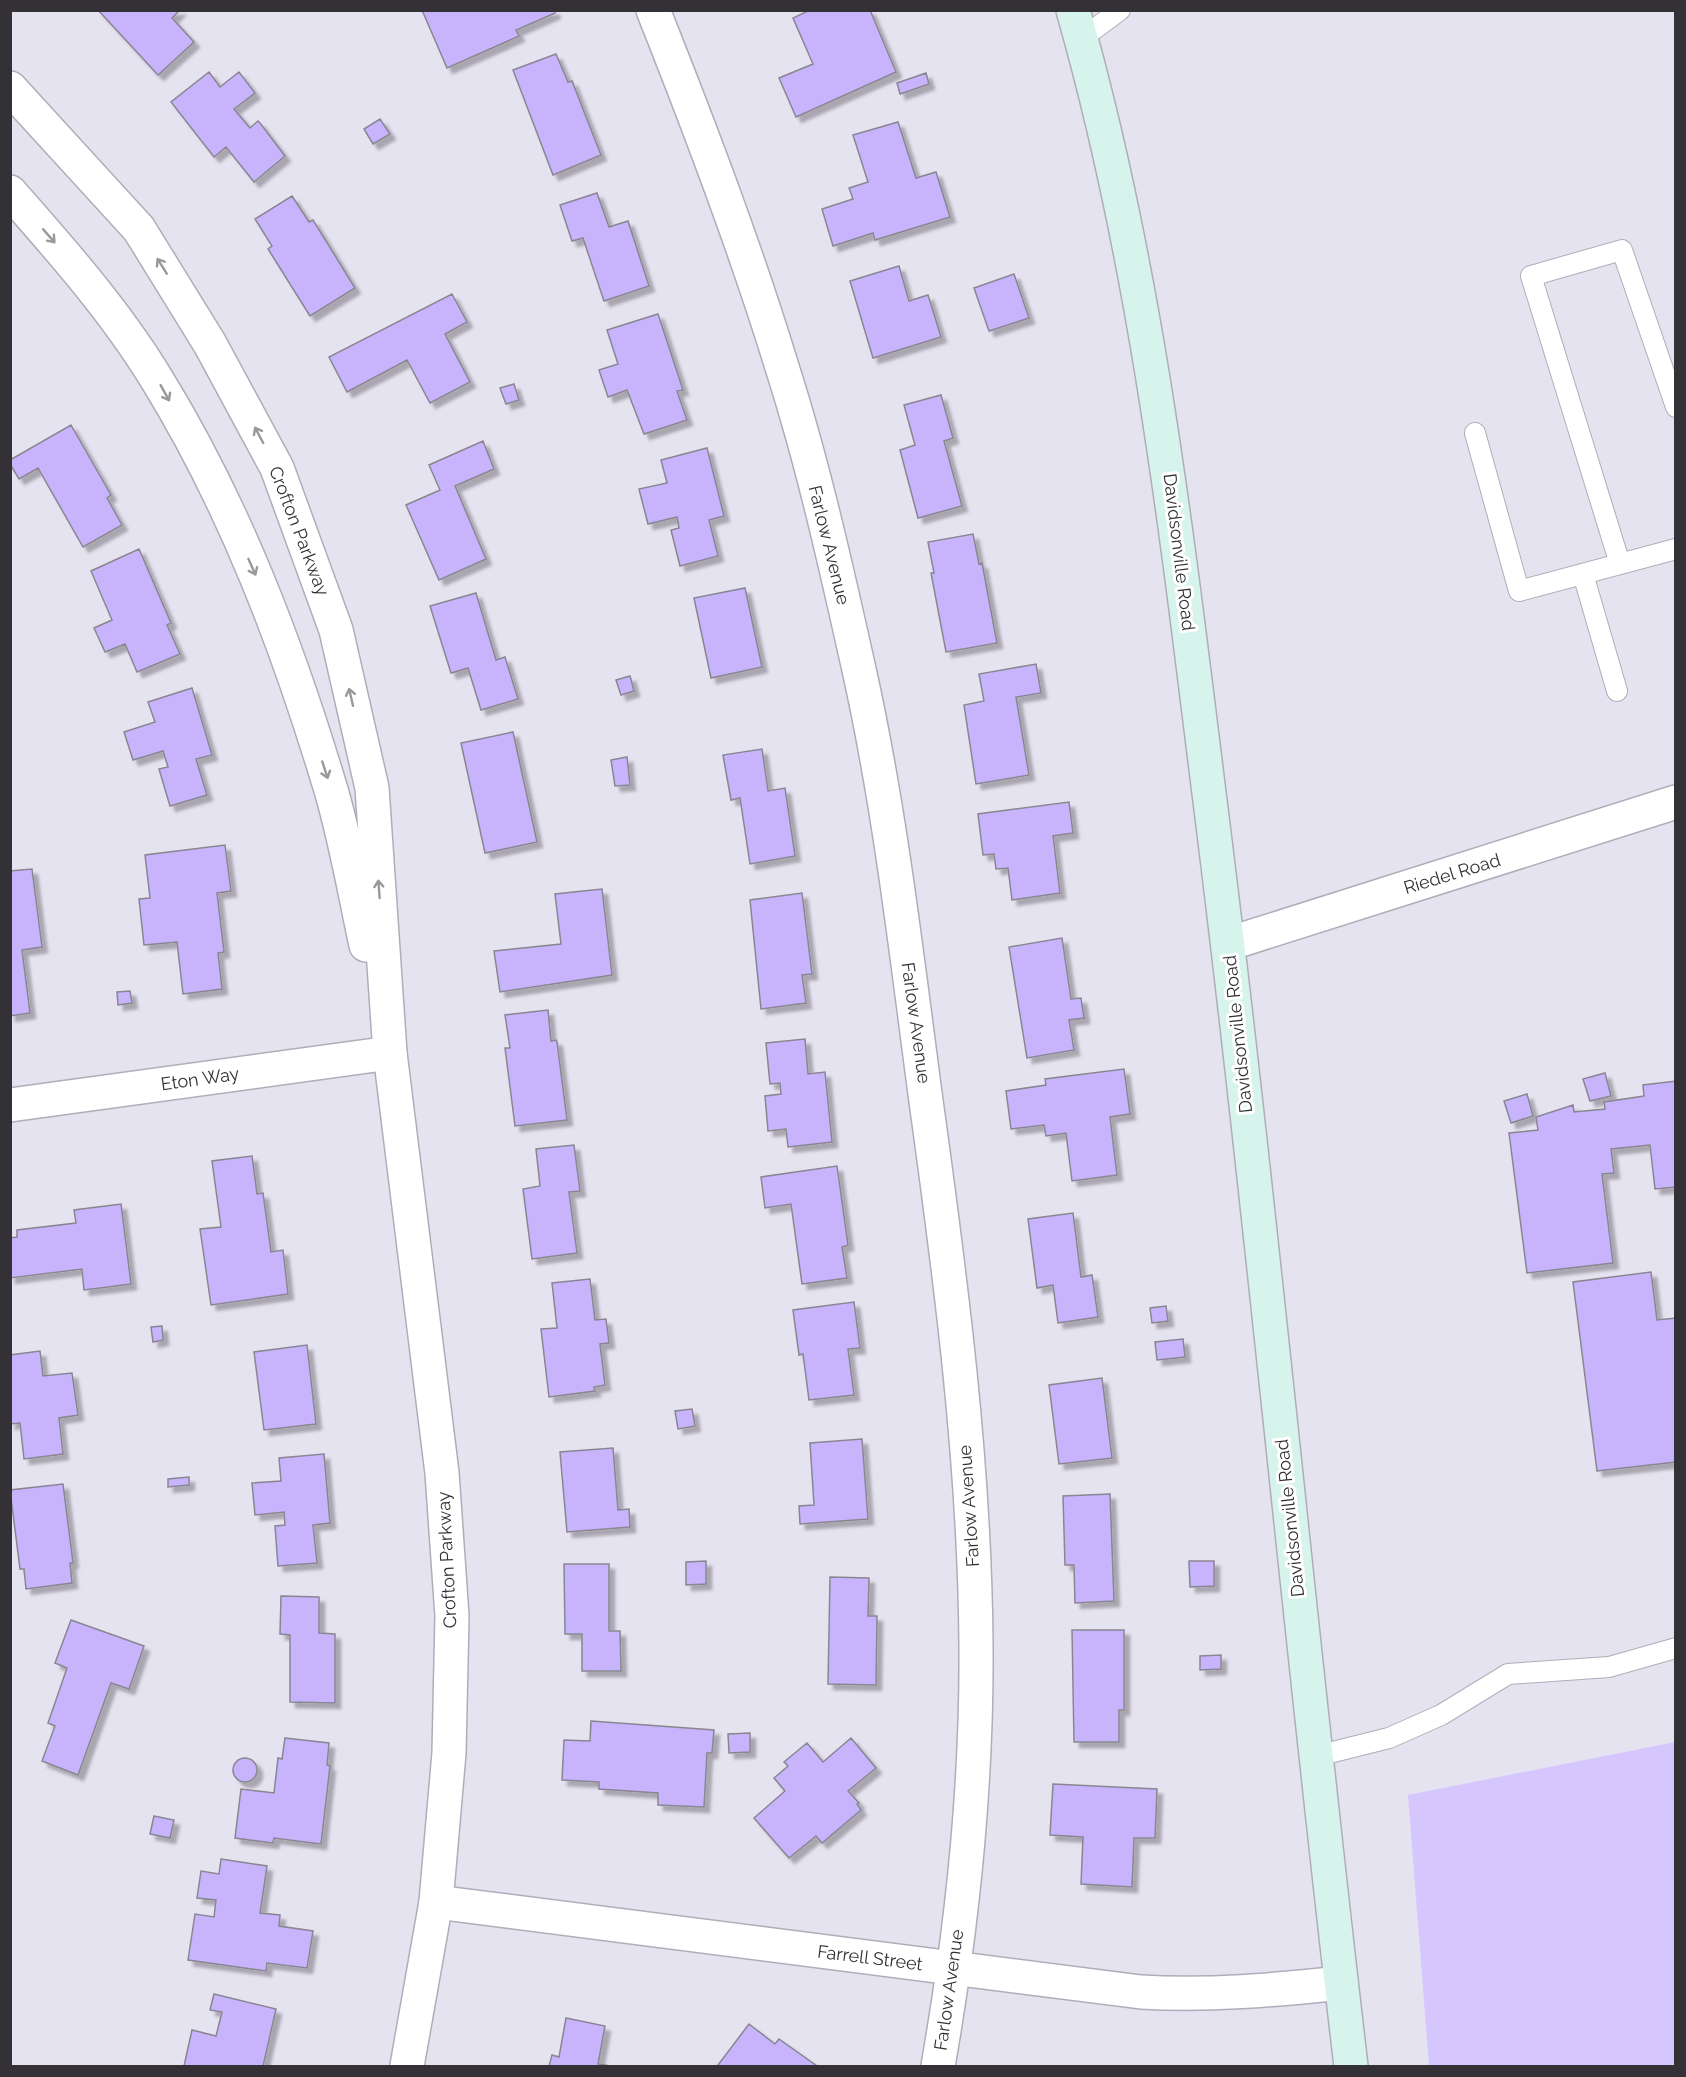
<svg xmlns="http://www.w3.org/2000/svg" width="1686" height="2077" viewBox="0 0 1686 2077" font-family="Raleway,sans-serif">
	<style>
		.green { fill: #d5c7fd }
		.building { fill: #c8b4fd; stroke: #898692; stroke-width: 1.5; filter: url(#shadow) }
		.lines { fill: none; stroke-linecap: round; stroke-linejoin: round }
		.service-casing { stroke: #b0adba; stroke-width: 22 }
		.minor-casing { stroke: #b0adba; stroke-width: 36 }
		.tertiary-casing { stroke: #b0adba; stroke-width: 36 }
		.secondary-casing { stroke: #b0adba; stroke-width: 36 }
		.service { stroke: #fff; stroke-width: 20 }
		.minor { stroke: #fff; stroke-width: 33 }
		.tertiary { stroke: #fff; stroke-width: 33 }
		.secondary { stroke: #d6f4ec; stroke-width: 33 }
		.oneway { stroke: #99989a }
		.labels { text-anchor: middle; stroke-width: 6; stroke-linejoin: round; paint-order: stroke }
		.street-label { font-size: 18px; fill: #333136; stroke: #fff }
	</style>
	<defs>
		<filter id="shadow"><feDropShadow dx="5.5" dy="5.5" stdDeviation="1.5" flood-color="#0004"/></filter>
	</defs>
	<rect width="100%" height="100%" fill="#e6e3f0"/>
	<!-- green -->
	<path class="green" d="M1675,1742V2066H1429L1408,1795Z"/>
	<!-- building -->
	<path class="building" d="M98,10H180L172,18L194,42L158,75Z
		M422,10H554L555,13L516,30L519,36L447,68Z
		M810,10H870L896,72L796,117L779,78L813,64L793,18Z
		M556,54L568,82L572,81L601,155L553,175L513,70Z
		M209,72L220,87L239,72L255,93L234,109L250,128L258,121L260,123L285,156L254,182L226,147L214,157L171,102Z
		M926,73L929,84L900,94L897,83Z
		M380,119L390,134L373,144L364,129Z
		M898,122L916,178L936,172L950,217L875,240L873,233L833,246L822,209L853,199L849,188L868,182L853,135Z
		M597,193L609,227L628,221L649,286L604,301L583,238L572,241L560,205Z
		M292,196L309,222L313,220L355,288L310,316L268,249L272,246L255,219Z
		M899,266L909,301L928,295L941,337L873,358L850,281Z
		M1014,274L1029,318L989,331L974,288Z
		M452,294L467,322L445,334L470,382L430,403L407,360L347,392L329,357Z
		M658,314L683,390L677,391L687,420L644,434L627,390L608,397L599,370L618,364L607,330Z
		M514,384L519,400L506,404L500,388Z
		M941,395L953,438L944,441L962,506L918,518L900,450L915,445L904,405Z
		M71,425L111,495L107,498L122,525L83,547L38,468L19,479L10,464V460Z
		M483,441L494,469L455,486L486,559L439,580L406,505L440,490L429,465Z
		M707,448L724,516L709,520L718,556L680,566L671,530L679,528L677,517L648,524L639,489L667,483L661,460Z
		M973,534L979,564L982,563L997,643L946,652L931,573H934L928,542Z
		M139,549L171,623L167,625L180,654L137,672L125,644L105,652L94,628L112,620L91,571Z
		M745,588L762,667L711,678L694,598Z
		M476,593L496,660L505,657L518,699L481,710L468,668L451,673L430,606Z
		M1036,664L1041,693L1016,697L1029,775L976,784L964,705L984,701L979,674Z
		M630,676L634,691L621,695L616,680Z
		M192,688L212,755L196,759L207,795L170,806L159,769L168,767L163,751L133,760L124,732L155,722L148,702Z
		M513,732L537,842L485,853L461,743Z
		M762,749L768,791L785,788L795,856L750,864L740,798L731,800L723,755Z
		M627,757L630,785L615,786L611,760Z
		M1069,802L1073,833L1053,836L1060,893L1012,900L1008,868L996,869L994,854L983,855L978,814Z
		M225,845L231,891L217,893L224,952L218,953L222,989L183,994L177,942L144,945L139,899L150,898L145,855Z
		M32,869L42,947L22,950L30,1013L10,1016V871Z
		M602,889L612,975L500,992L494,951L561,944L555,894Z
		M802,893L812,974L802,975L806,1003L761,1009L750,900Z
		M1062,938L1071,999L1081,998L1084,1018L1069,1020L1074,1050L1027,1058L1009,947Z
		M130,991L132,1003L118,1005L117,992Z
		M548,1010L551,1041L556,1040L557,1042L567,1120L515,1126L505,1048H510L505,1015Z
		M805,1039L808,1074L825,1072L832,1142L788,1147L786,1129L768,1131L765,1096L781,1094L780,1083L770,1084L766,1043Z
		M1124,1069L1130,1114L1110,1117L1117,1175L1072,1181L1066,1133L1046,1136L1044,1125L1011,1129L1006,1091L1046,1085L1045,1079Z
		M1605,1073L1611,1096L1590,1101L1583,1079Z
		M1676,1081V1187L1655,1189L1650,1145L1611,1149L1614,1173L1602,1174L1613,1263L1527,1273L1509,1133L1538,1130L1536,1117L1573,1105L1574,1112L1605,1109L1604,1102L1644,1096L1643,1085Z
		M1527,1094L1533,1116L1511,1123L1504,1101Z
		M574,1145L580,1191L569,1192L577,1253L532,1259L523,1189L540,1186L536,1149Z
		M252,1156L257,1194L263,1193L271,1252L283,1250L288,1294L211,1305L200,1229L221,1227L212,1161Z
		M837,1166L848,1245L842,1247L847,1278L802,1284L791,1204L765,1208L761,1177Z
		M121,1204L131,1284L84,1290L82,1269L10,1278V1238L17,1237V1230L76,1223L74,1210Z
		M1073,1213L1081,1277L1092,1275L1098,1317L1058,1323L1053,1285L1037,1288L1028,1219Z
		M1651,1272L1657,1320L1676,1318V1462L1597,1471L1573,1282Z
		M590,1279L595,1320L606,1319L609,1343L600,1344L605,1385L594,1387L595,1391L549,1397L541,1329L557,1328L552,1283Z
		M854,1302L860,1348L848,1349L854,1395L809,1400L803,1354L799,1355L793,1310Z
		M1166,1306L1168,1321L1152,1323L1150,1308Z
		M162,1326L163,1340L153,1342L151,1327Z
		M1183,1339L1185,1357L1157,1360L1155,1342Z
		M307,1345L316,1424L264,1430L254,1352Z
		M40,1351L43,1376L72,1373L78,1415L59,1418L63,1454L24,1459L20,1423L10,1424V1355Z
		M1102,1378L1112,1458L1059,1464L1049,1385Z
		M692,1409L695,1426L678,1429L675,1411Z
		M862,1439L868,1519L800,1524L799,1506L814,1505L810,1443Z
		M613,1448L618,1510L629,1509L630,1527L567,1532L560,1452Z
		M324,1454L330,1523L313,1525L317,1563L278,1566L275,1526L285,1525L284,1512L255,1515L252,1483L281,1481L279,1458Z
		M189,1477V1485L168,1487V1479Z
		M63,1484L73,1563H70L72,1583L26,1589L24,1569H20L10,1490Z
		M1110,1494L1114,1601L1075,1603L1074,1565H1065L1063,1496Z
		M706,1561V1584L686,1585V1562Z
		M1189,1561H1214V1586L1190,1587Z
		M564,1564H609V1631H620L621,1671H582V1634H565Z
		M830,1577L869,1578L868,1616H877L876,1685L828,1684Z
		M281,1596L319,1597V1633L335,1634V1703L290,1702V1635L280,1634Z
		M71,1620L144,1646L129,1689L111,1683L78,1775L42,1761L55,1726L48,1723L67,1668L55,1663Z
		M1072,1630H1124V1710H1119V1742H1074Z
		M1221,1655V1669L1200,1670V1656Z
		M591,1721L714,1730L712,1753H707L704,1807L658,1805V1793L599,1789V1782L562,1780L564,1740L590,1741Z
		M750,1733V1752L729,1753L728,1734Z
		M285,1738L329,1743L327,1765L330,1766L321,1844L274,1838L273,1843L235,1838L241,1789L274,1793L278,1758L282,1759Z
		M851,1738L876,1768L848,1791L859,1803L857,1804L861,1810L822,1843L816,1836L789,1858L754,1818L785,1791L774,1778L788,1766L784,1762L807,1743L823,1762Z
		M233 1770a12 12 0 1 1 24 0a12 12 0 1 1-24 0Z
		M1053,1784L1157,1789L1155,1838H1134L1132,1887L1081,1884L1083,1837L1050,1835Z
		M154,1816L174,1820L170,1838L150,1834Z
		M221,1859L267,1866L260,1913L280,1915L279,1926L313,1931L307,1968L267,1963L266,1971L188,1960L195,1914L214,1917L216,1900L197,1898L201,1871L219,1874Z
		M214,1994L276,2009L263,2066H184L192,2030L216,2036L222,2012L210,2010Z
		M566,2018L605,2026L598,2064L611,2066H549L552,2055L559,2057Z
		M749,2024L775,2044L779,2039L817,2066H720L718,2065Z"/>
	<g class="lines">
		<defs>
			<path id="service" d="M1081,39L1120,10
				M1475,433L1519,591L1676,549
				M1620,564L1531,276L1622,250L1676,407
				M1583,574L1617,691
				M1317,1756L1389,1738L1441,1715L1508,1674L1609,1667L1676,1648"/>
			<path id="minor" d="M653,10C700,128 745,246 782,367C814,467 837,571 860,674C891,815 907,959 926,1101C951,1281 975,1465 976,1647C977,1787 962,1929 938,2066
				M10,1105L390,1053
				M436,1902L1141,1992C1209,1996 1274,1990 1341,1983"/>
			<path id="tertiary" d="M10,88L139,229L210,344L277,468L336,630L372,788L390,1053L442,1473L452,1616L449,1753L436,1902L407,2066
				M10,192C62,251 115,311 156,378C235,506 288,647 331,790C346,841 355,894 366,945
				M1228,944L1676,802"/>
			<path id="secondary" d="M1073,10C1147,269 1177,536 1210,801C1263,1222 1301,1645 1351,2066"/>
		</defs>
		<!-- service casing -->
		<use href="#service" class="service-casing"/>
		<!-- minor casing -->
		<use href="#minor" class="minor-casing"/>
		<!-- tertiary casing -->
		<use href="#tertiary" class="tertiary-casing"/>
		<!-- secondary casing -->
		<use href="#secondary" class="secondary-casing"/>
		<!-- service -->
		<use href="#service" class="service"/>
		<!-- minor -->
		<use href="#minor" class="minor"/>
		<!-- tertiary -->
		<use href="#tertiary" class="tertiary"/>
		<!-- secondary -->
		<use href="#secondary" class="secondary"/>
	</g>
	<!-- one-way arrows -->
	<defs><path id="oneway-shaft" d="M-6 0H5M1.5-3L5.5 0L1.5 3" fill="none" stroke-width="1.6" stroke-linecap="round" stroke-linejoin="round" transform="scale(1.5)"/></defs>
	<g class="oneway">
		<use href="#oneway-shaft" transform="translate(49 236) rotate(49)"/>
		<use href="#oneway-shaft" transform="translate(162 266) rotate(-122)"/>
		<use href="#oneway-shaft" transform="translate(165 393) rotate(61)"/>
		<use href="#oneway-shaft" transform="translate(259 435) rotate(-118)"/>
		<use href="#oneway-shaft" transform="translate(252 567) rotate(66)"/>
		<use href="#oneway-shaft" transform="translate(351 697) rotate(-103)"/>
		<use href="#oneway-shaft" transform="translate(325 770) rotate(72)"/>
		<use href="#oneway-shaft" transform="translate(379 889) rotate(-94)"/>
	</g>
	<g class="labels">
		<!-- street labels -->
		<g class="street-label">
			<text transform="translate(299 531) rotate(69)" y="6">Crofton Parkway</text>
			<text transform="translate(829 545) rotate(76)" y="6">Farlow Avenue</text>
			<text transform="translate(1179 552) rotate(83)" y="6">Davidsonville Road</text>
			<text transform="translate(1452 874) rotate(-17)" y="6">Riedel Road</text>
			<text transform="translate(916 1023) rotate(82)" y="6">Farlow Avenue</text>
			<text transform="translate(1238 1034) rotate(-96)" y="6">Davidsonville Road</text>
			<text transform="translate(200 1079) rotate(-8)" y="6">Eton Way</text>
			<text transform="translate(969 1506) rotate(-94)" y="6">Farlow Avenue</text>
			<text transform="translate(1290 1518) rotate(-96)" y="6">Davidsonville Road</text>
			<text transform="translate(447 1560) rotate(-93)" y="6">Crofton Parkway</text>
			<text transform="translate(870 1958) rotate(7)" y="6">Farrell Street</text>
			<text transform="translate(949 1990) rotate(-82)" y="6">Farlow Avenue</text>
		</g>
	</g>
	<!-- border -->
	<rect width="1686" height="2077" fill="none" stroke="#333136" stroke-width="24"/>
</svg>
